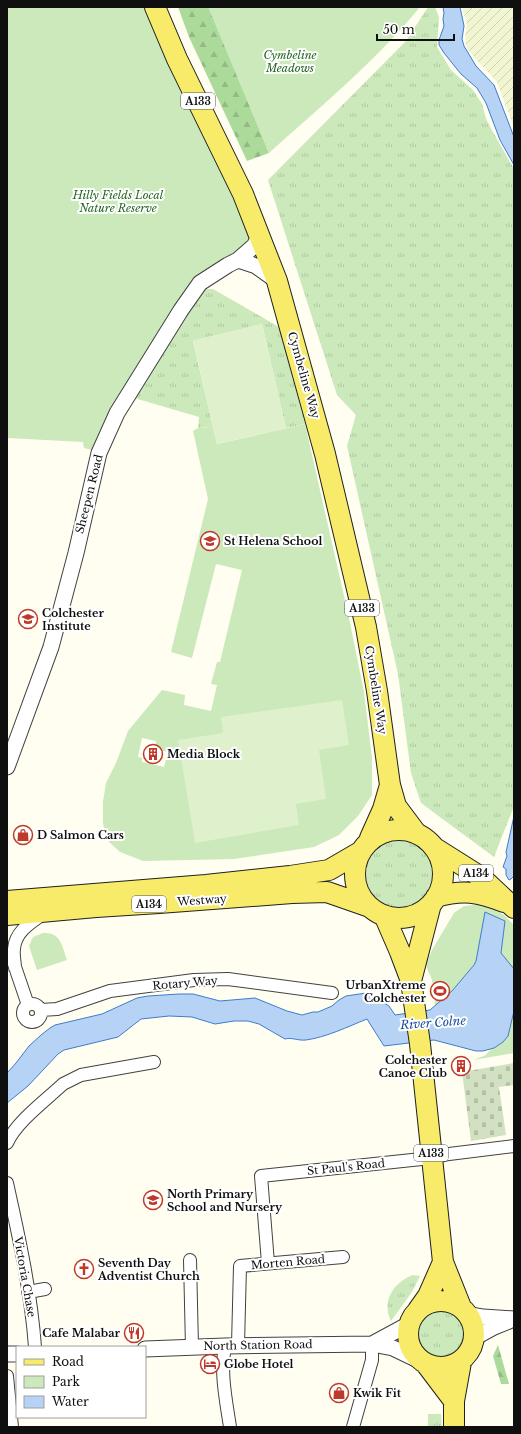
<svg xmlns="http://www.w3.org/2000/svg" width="521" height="1434" viewBox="0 0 521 1434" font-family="'Libre Baskerville',serif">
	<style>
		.farmland { fill: url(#farmland-furrows) }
		.grass { fill: url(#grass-tufts) }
		.forest { fill: url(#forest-firs) }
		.cemetery { fill: url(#cemetery-stones) }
		.park { fill: #cbe9ba; fill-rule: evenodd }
		.pitch { fill: #def0cc }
		.water { fill: #b6d3f6; stroke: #3e7ccc }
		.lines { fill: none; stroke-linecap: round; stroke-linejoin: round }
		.minor-casing { stroke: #424242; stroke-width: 14 }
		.tertiary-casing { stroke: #424242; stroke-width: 17 }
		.primary-casing { stroke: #202020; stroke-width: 22 }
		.minor { stroke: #fff; stroke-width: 12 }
		.tertiary { stroke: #fff; stroke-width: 15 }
		.primary { stroke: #f7eb69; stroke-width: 20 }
		.labels { text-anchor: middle; stroke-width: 4; stroke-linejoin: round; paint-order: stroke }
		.shield { fill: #fff; stroke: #575757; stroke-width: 1 }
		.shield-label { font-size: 10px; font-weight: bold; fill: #0f0f0f }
		.park-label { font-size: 11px; font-style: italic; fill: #22661f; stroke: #fff }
		.street-label { font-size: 11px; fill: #0f0f0f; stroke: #fff }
		.poi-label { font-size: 11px; font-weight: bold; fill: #0f0f0f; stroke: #fff; text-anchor: start }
		.water-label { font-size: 12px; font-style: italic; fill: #194fa0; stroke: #fff }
	</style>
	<defs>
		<pattern id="farmland-furrows" width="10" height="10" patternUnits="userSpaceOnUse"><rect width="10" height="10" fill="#f2f5d1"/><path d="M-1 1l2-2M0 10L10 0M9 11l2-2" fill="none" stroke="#ced1b2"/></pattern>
		<pattern id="grass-tufts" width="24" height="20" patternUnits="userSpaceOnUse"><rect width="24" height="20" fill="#cbe9ba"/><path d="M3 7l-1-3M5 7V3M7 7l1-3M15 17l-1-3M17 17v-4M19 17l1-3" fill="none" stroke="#adc79f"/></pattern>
		<pattern id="forest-firs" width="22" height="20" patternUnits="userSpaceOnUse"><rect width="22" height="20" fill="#acda9a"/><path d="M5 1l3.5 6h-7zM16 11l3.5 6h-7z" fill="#93ba84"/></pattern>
		<pattern id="cemetery-stones" width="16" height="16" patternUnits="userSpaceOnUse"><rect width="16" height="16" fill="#d2e1c1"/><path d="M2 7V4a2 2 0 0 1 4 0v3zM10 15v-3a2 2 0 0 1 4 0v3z" fill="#b3c0a5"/></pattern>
	</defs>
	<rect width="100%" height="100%" fill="#fffef1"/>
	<!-- farmland -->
	<path class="farmland" d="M462,7H514V128L497,82L474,57L466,46L465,38L467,25Z"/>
	<!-- grass -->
	<path class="grass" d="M428,7H435L439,17L437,47L451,70L473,90L482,104L486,119L494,134L514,169V806L494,857L421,803L411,773L398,674L347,446L356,415L337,395L268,180L406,41Z
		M204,289H213L279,327L305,424L286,428L262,324L193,341L213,427L198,428L199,417L134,398Z
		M366 874a33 33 0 1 1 66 0a33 33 0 1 1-66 0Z
		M413,1275L420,1276L412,1292L391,1321C381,1301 394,1282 413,1275Z
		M415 1335a26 26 0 1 1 52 0a26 26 0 1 1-52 0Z
		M428,1414H441L442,1427H428Z"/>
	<!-- forest -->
	<path class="forest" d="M178,7H209L269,153L247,161L189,37Z
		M498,1345L509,1384H501L493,1356Z"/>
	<!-- cemetery -->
	<path class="cemetery" d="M514,1063V1085L499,1087L506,1135L471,1141L462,1072Z"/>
	<!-- park -->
	<path class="park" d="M7,7H146L236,194L249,236L247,246L220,263L92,450L84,448L83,442L7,438Z
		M208,7H420C376,61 321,106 269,153Z
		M305,424L349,618L364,692L372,758V795L358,816L339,835L314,847L234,859L143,861L120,852L106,839L103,823V802L106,783L116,763L128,731L162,690L185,695L184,705L211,711L217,685L211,684L217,662H220L242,570L216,564L192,658L171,652L208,499L193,431L198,428L213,427L217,444ZM142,738L156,741L155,749L168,752L164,767L142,762V758L138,757Z
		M485,904L504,915L514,925V969L501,953L505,921L486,912L476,961L474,965L452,991L435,1006L433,984L431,977L428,971L426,964L432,950L454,913L464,906Z
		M43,933C61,932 62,946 67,960L37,970L29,946L33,937Z
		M514,1011V1053L473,1060L486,1055C490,1048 498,1047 504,1041C510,1035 511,1019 514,1011Z"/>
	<!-- pitch -->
	<path class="pitch" d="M262,324L286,428L217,444L193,340Z
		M342,700L349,745L319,750L326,799L296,804L299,825L195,843L178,740L223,733L221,717Z"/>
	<!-- water -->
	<path class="water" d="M443,7H460L464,26L462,39L464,46L476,66L494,85L514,137V165L500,140L486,103L477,88L461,74L444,53L439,45V40L444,26L443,19L444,13Z
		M514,816V876L511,879L509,880L506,875V869L503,867L507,856L506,852Z
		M485,912L505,921L501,953L514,969V1011L508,1036L503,1042L494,1048L483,1051H476L434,1040L384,1046L367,1019C347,1027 327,1037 306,1040C299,1041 291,1037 285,1039L259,1024L248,1021H234L215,1024L192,1017L169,1016L141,1019L118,1037L64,1050L58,1054L28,1086L7,1103V1073L16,1063L29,1046L41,1035L50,1028L55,1025L102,1014L137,998L148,996L179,994H193L220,1001L255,998L287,1011L302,1015L313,1012H318L332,1006L339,1000L346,996L366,993L374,995L377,999L389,1006L395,1015L430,1010L452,991L474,965L476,961Z"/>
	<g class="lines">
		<defs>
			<path id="minor" d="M13,961L28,1005
				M15,968C15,962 13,955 14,949C15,932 30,923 43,914
				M23 1013a9 9 0 1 1 18 0a9 9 0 1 1-18 0Z
				M41,1010L57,1009L110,991L194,980L228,979L332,993
				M7,1143C16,1122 46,1100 63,1084L81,1075L154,1062
				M7,1183C19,1237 31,1292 35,1347
				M190,1260L192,1347
				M268,1263L261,1176L431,1158L449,1154L514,1146
				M28,1292L45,1289
				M238,1345L240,1266L343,1257
				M225,1346C220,1373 226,1400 230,1427
				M7,1376L12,1427
				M353,1427L372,1360V1344"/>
			<path id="tertiary" d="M238,260L256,266L277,281
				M7,767L51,647L76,553L99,453L117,413L181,310L200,283L228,265L238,260L254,246L260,235
				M467,1314L483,1317L514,1319
				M474,1338L494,1327L509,1321
				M372,1344L409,1324
				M145,1349L225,1346L372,1344L393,1348L420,1361
				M7,1354H17"/>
			<path id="primary" d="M155,7L177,59L243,194L277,281L325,454L366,627L377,691L390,785L396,806L417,834
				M355 874a44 44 0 1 1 88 0a44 44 0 1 1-88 0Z
				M370,838L383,809L390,785
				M435,848L481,877L514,908
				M436,897C463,889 479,892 504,902
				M7,901L206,885L290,876L329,870L360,852
				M7,915L96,907L159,903L292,893L327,892L370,907
				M384,915L400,952L411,981L420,1044L443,1262L461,1307
				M411,981L431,904
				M408 1334a33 33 0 1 1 66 0a33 33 0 1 1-66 0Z
				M418,1310L428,1296L443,1262
				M426,1364L454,1401
				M454,1427V1401L461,1362"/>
		</defs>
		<!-- minor casing -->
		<use href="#minor" class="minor-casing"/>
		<!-- tertiary casing -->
		<use href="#tertiary" class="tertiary-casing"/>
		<!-- primary casing -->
		<use href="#primary" class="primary-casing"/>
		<!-- minor -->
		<use href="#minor" class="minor"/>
		<!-- tertiary -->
		<use href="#tertiary" class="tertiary"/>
		<!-- primary -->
		<use href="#primary" class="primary"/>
	</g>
	<!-- icons -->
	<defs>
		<symbol id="school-ring" viewBox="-11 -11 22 22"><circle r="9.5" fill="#fff" stroke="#be3928" stroke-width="1.5"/><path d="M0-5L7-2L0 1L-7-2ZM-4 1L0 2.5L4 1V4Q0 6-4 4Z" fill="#be3928"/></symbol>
		<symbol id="university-ring" viewBox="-11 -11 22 22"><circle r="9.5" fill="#fff" stroke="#be3928" stroke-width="1.5"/><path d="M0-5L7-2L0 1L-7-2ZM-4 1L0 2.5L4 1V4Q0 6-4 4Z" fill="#be3928"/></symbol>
		<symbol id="building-ring" viewBox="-11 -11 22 22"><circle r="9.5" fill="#fff" stroke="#be3928" stroke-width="1.5"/><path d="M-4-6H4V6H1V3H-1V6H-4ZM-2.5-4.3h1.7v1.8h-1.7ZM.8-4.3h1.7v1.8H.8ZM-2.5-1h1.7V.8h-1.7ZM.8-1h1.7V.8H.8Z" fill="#be3928"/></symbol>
		<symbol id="shop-ring" viewBox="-11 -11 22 22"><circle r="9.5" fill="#fff" stroke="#be3928" stroke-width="1.5"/><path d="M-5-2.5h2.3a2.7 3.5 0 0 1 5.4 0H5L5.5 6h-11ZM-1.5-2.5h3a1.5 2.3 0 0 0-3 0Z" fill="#be3928"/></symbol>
		<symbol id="stadium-ring" viewBox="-11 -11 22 22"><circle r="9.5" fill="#fff" stroke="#be3928" stroke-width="1.5"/><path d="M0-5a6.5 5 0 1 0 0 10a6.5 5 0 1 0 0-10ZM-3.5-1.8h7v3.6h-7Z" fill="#be3928"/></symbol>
		<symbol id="church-ring" viewBox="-11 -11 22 22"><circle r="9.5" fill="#fff" stroke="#be3928" stroke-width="1.5"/><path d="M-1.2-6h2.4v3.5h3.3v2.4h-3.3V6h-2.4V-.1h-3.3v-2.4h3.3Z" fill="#be3928"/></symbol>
		<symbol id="restaurant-ring" viewBox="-11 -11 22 22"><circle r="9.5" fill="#fff" stroke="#be3928" stroke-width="1.5"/><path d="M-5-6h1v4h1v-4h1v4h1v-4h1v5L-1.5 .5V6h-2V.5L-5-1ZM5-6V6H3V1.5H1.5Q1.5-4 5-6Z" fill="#be3928"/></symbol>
		<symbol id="hotel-ring" viewBox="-11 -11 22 22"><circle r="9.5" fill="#fff" stroke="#be3928" stroke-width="1.5"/><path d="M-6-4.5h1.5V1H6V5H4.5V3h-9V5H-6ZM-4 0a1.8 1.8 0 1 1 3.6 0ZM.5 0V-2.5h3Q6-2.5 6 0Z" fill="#be3928"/></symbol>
	</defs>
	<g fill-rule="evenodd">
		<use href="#school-ring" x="199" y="530" width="22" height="22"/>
		<use href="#university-ring" x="17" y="608" width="22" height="22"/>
		<use href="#building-ring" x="142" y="743" width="22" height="22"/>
		<use href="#shop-ring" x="12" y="824" width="22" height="22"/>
		<use href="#stadium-ring" x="429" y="980" width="22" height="22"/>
		<use href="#building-ring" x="450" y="1055" width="22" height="22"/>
		<use href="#school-ring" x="142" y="1189" width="22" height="22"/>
		<use href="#church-ring" x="73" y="1258" width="22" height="22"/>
		<use href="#restaurant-ring" x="123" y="1322" width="22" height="22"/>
		<use href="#hotel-ring" x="199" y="1353" width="22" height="22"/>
		<use href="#shop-ring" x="328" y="1382" width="22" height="22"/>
	</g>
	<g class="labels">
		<!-- shield labels -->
		<g class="shield">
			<rect x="181" y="93" width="34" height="16" rx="3"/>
			<rect x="345" y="600" width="34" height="16" rx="3"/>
			<rect x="459" y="865" width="34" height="16" rx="3"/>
			<rect x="132" y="896" width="34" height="16" rx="3"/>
			<rect x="414" y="1145" width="34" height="16" rx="3"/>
		</g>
		<g class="shield-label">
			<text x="198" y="105">A133</text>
			<text x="362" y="612">A133</text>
			<text x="476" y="877">A134</text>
			<text x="149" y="908">A134</text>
			<text x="431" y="1157">A133</text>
		</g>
		<!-- park labels -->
		<g class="park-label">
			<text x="290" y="59">Cymbeline<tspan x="290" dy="13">Meadows</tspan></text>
			<text x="118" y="199">Hilly Fields Local<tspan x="118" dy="13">Nature Reserve</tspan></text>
		</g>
		<!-- street labels -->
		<g class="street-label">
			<text transform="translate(304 375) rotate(74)" y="4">Cymbeline Way</text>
			<text transform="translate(89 494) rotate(-76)" y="4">Sheepen Road</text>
			<text transform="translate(376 690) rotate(81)" y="4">Cymbeline Way</text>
			<text transform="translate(202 900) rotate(-4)" y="4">Westway</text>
			<text transform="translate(185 983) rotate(-5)" y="4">Rotary Way</text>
			<text transform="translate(346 1167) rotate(-6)" y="4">St Paul's Road</text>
			<text transform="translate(288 1262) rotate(-5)" y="4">Morten Road</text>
			<text transform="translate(25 1277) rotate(80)" y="4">Victoria Chase</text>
			<text transform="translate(258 1345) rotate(-1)" y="4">North Station Road</text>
		</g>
		<!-- poi labels -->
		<g class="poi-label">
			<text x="224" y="545">St Helena School</text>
			<text x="42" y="617">Colchester<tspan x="42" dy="13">Institute</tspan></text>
			<text x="167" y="758">Media Block</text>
			<text x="37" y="839">D Salmon Cars</text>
			<text x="426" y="989" text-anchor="end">UrbanXtreme<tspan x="426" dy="13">Colchester</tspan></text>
			<text x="447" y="1064" text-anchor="end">Colchester<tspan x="447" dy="13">Canoe Club</tspan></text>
			<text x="167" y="1198">North Primary<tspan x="167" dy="13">School and Nursery</tspan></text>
			<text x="98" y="1267">Seventh Day<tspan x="98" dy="13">Adventist Church</tspan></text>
			<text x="120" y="1337" text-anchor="end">Cafe Malabar</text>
			<text x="224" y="1368">Globe Hotel</text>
			<text x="353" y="1397">Kwik Fit</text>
		</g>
		<!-- water labels -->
		<g class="water-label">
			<text transform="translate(433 1023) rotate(-4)" y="4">River Colne</text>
		</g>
	</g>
	<!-- border -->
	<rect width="521" height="1434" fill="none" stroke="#0f0f0f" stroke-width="16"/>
	<!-- legend -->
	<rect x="16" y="1346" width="130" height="72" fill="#ffffff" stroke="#9f9f9f"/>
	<rect x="24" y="1359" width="20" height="6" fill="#f7eb69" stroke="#9f9f9f"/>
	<text x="52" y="1366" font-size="12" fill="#0f0f0f">Road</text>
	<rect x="24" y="1376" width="20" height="12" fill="#cbe9ba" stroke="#9f9f9f"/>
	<text x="52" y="1386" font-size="12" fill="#0f0f0f">Park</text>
	<rect x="24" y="1396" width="20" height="12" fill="#b6d3f6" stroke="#9f9f9f"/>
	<text x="52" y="1406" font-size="12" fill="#0f0f0f">Water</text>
	<!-- scale -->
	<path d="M377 34v6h77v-6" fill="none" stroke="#0f0f0f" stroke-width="2"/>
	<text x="383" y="34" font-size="12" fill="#0f0f0f" stroke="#ffffff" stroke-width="3" paint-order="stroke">50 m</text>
</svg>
